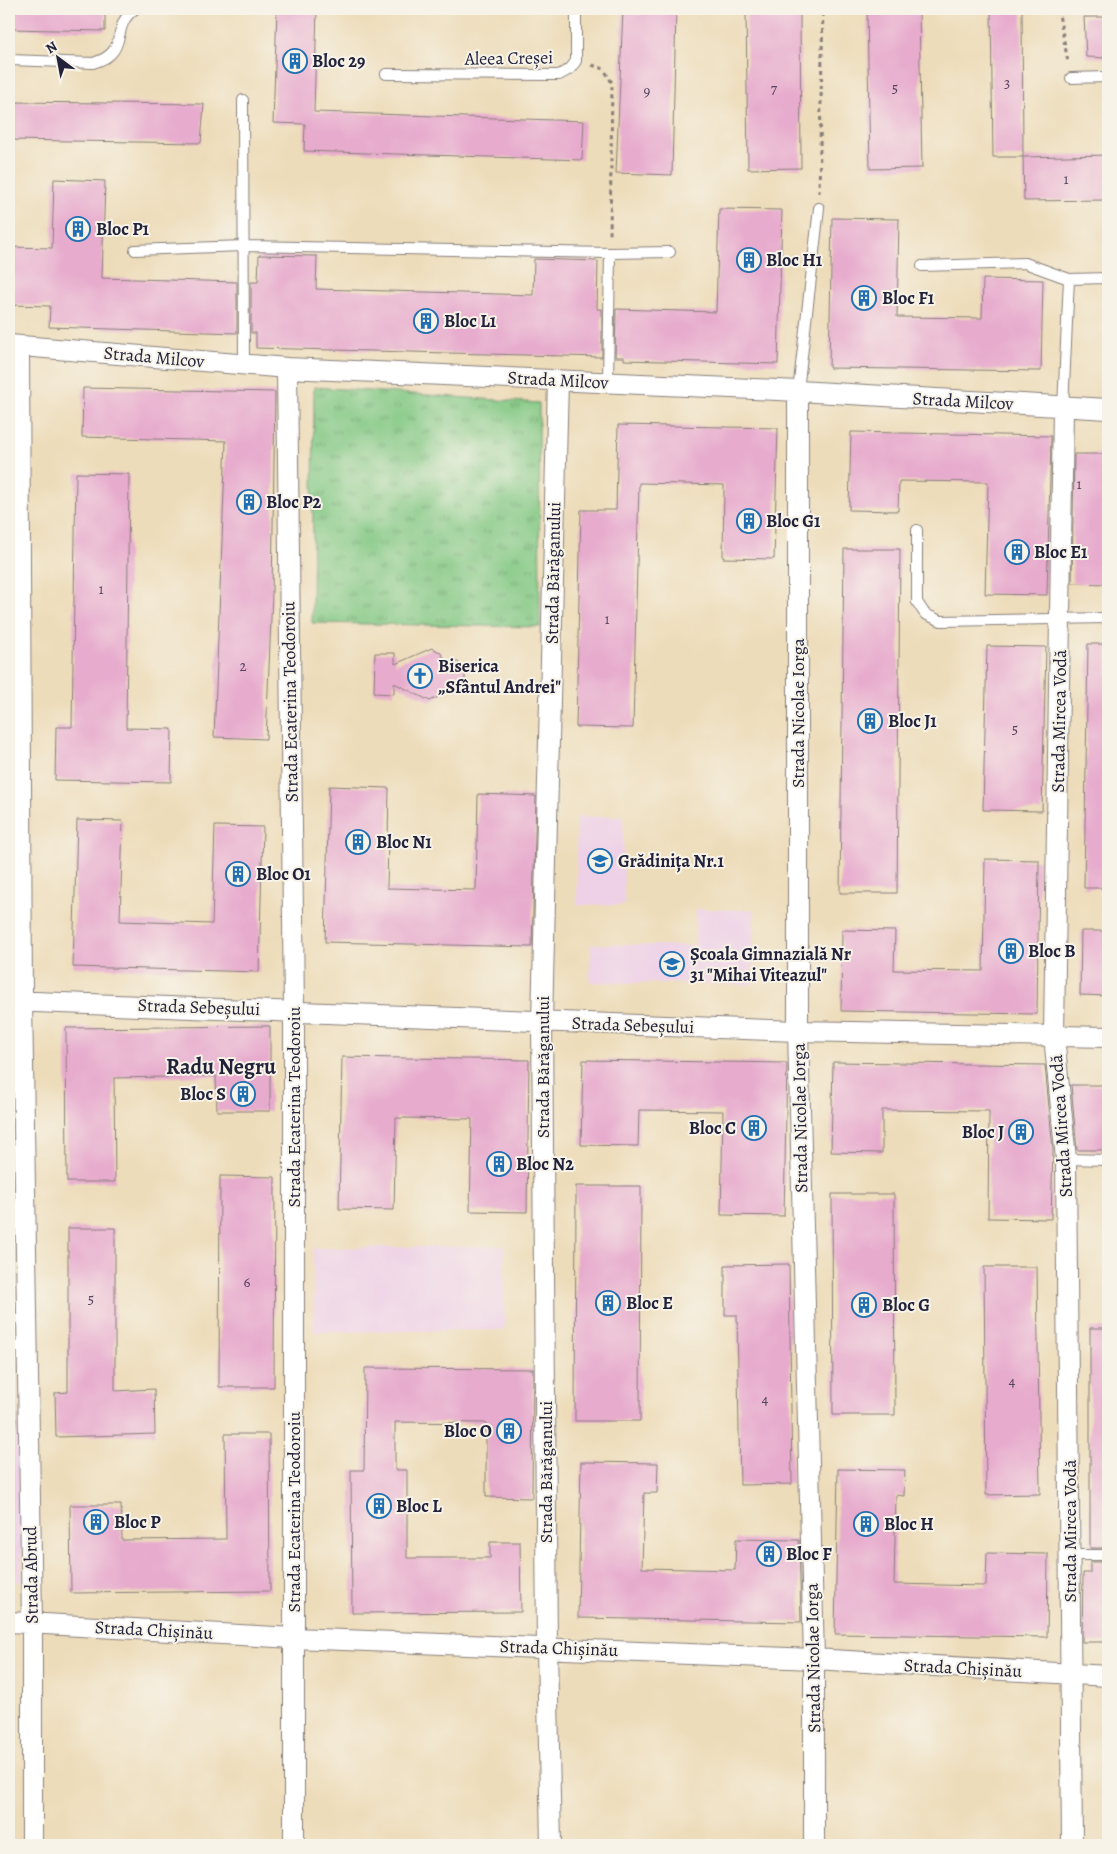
<svg xmlns="http://www.w3.org/2000/svg" width="1117" height="1854" viewBox="0 0 1117 1854" font-family="Alegreya,serif">
	<style>
		.built { fill: #eed0e7 }
		.grass { fill: url(#grass-tufts); stroke: #52755f }
		.building { fill: #e7abcd }
		.lines { fill: none; stroke-linecap: round; stroke-linejoin: round }
		.service-casing { stroke: #887f7a; stroke-width: 12 }
		.minor-casing { stroke: #887f7a; stroke-width: 22 }
		.path { stroke: #887f7a; stroke-width: 3; stroke-dasharray: 4 4; stroke-linecap: butt }
		.service { stroke: #fff; stroke-width: 10 }
		.minor { stroke: #fff; stroke-width: 20 }
		.labels { text-anchor: middle; stroke-width: 4; stroke-linejoin: round; paint-order: stroke }
		.number-label { font-size: 15px; fill: #534460 }
		.street-label { font-size: 18px; fill: #22223b; stroke: #f7f3e8 }
		.poi-label { font-size: 18px; font-weight: bold; fill: #22223b; stroke: #f7f3e8; text-anchor: start }
		.district-label { font-size: 22px; font-weight: bold; fill: #22223b; stroke: #f7f3e8 }
	</style>
	<defs>
		<pattern id="grass-tufts" width="24" height="20" patternUnits="userSpaceOnUse" patternTransform="scale(1.25)"><rect width="24" height="20" fill="#82c883"/><path d="M3 7l-1-3M5 7V3M7 7l1-3M15 17l-1-3M17 17v-4M19 17l1-3" fill="none" stroke="#6aa26c"/></pattern>
	</defs>
	<rect width="100%" height="100%" fill="#f7f3e8"/>
	<filter id="ink" filterUnits="userSpaceOnUse"><feTurbulence type="fractalNoise" baseFrequency=".02" numOctaves="2"/><feDisplacementMap in="SourceGraphic" scale="10" xChannelSelector="R" yChannelSelector="G"/><feConvolveMatrix kernelMatrix="1 2 1 2 8 2 1 2 1" color-interpolation-filters="sRGB"/></filter>
	<filter id="wash" filterUnits="userSpaceOnUse"><feTurbulence type="fractalNoise" baseFrequency=".0096" numOctaves="4" result="noise"/><feDisplacementMap in="SourceGraphic" scale="20" xChannelSelector="R" yChannelSelector="G"/><feGaussianBlur stdDeviation="1.12" result="paint"/><feColorMatrix in="noise" values="0 0 0 0 0 0 0 0 0 0 0 0 0 0 0 0 0 1.4 0 .05"/><feComposite in="paint" operator="in"/></filter>
	<g filter="url(#wash)">
		<rect width="100%" height="100%" fill="#eddcb9"/>
		<!-- built -->
		<path class="built" d="M623,816L624,905H577L576,817Z
			M696,909L754,910L752,985L590,982L591,944L695,946Z
			M504,1246L505,1330L314,1332L313,1248Z
			M9,1374H17L22,1582H9Z"/>
		<!-- grass -->
		<path class="grass" d="M314,387L539,403L540,627L312,623Z"/>
		<g id="blocks">
			<!-- building -->
			<path class="building" d="M9,9H105V31L9,29Z
				M277,9H317L314,112L584,121L582,160L304,151L305,124L273,123Z
				M623,9H676L672,175L616,173Z
				M746,9H800L801,168L748,169Z
				M867,9H919L922,168L870,169Z
				M991,9H1022L1023,157H993Z
				M1084,17H1108V58L1086,57Z
				M9,102L204,104L201,143L9,140Z
				M1108,155V200L1024,201L1023,157Z
				M54,179L105,181L102,278L237,282V333L49,327L50,306L9,305V247L52,248Z
				M719,209L782,210L778,364L624,360V357H615L616,309L716,312Z
				M832,218L899,219L897,317L982,318L983,279L1043,280L1041,371L829,368Z
				M259,255L317,256L316,289L533,295L534,259L598,261L597,309H602V357L256,348V333H251V282H258Z
				M83,388L275,392L272,594L266,739L214,737L226,441L82,437Z
				M618,425L778,428L774,559L723,558L724,485L639,483L633,728L576,727L581,510H616Z
				M851,432L1051,436L1047,595L985,594L988,482L899,481L898,511L849,510Z
				M1074,454H1108V584L1072,583Z
				M76,473L129,474L126,728L172,729L171,782L55,780L56,727H72Z
				M844,549H900L897,893H840Z
				M1088,644H1108V888H1084Z
				M987,646L1046,647L1042,811L983,810Z
				M432,648L440,652L446,661L458,662L465,670V681L456,689H445L438,697L430,701L394,683V694L374,693L375,653H395V664Z
				M329,786L389,788L387,888L476,890L478,794L536,796L532,947L325,942Z
				M77,820L123,821L120,921L212,924L215,826L263,827L259,972L73,967Z
				M985,859L1039,860L1037,1014L841,1011L842,930L895,931L894,970L983,971Z
				M1081,931H1108V996L1080,995Z
				M270,1026V1111H217L216,1076L114,1078L115,1182H67L66,1028Z
				M342,1057L529,1060L527,1212L470,1211L472,1119L396,1118L394,1210L339,1209Z
				M583,1060L787,1063L784,1216L721,1215L723,1111L639,1110L638,1146L581,1145Z
				M833,1062L1045,1065L1053,1150L1051,1219L988,1218L989,1111L882,1110V1153L831,1152Z
				M1071,1085H1108V1150H1077Z
				M220,1176L275,1177L274,1387H219Z
				M576,1186H641L640,1421H575Z
				M832,1194H894L895,1415H833Z
				M68,1228H115V1391L154,1389L155,1434L56,1437L55,1393L68,1392Z
				M789,1264L792,1484L740,1485L737,1315H725V1265Z
				M984,1267H1037L1040,1494L986,1495Z
				M1090,1328H1108V1548H1090Z
				M365,1368L533,1369L532,1498L486,1497V1423L395,1422V1470H407V1558H490V1542H520L521,1612L352,1613L351,1470H364Z
				M225,1434H269L270,1591L71,1593L70,1505H121L122,1540L226,1539Z
				M581,1462L658,1463L657,1493H644L642,1568L735,1570L736,1539L799,1540L801,1622L578,1618Z
				M838,1469L905,1470L904,1496L896,1495L894,1584L986,1586L987,1553L1048,1554L1047,1637L835,1634Z
				M1090,1562H1108V1642H1082L1083,1573H1090Z"/>
		</g>
	</g>
	<g filter="url(#ink)">
		<use href="#blocks" fill-opacity="0" stroke="#887f7a" stroke-width="1"/>
		<g class="lines">
			<defs>
				<path id="service" d="M9,60L93,63C131,52 109,27 135,9
					M386,74L559,75L570,69L576,61V9
					M1071,78L1108,77
					M243,100L244,365
					M135,250L243,246L610,253L670,252
					M922,266L1025,263L1069,279
					M608,382L610,253
					M798,391L819,208
					M1063,407L1069,279L1108,278
					M917,530V602L925,614L941,621L1108,618
					M1066,1159L1108,1160
					M9,1347H27
					M1071,1555H1108"/>
				<path id="minor" d="M9,345L287,368L798,391L1108,409
					M19,346L22,1001L32,1623V1845
					M287,368L294,1011V1845
					M798,391V1031L814,1659V1845
					M1063,407L1054,1036L1066,1159L1072,1845
					M9,1001L798,1031L1108,1037
					M9,1622L294,1638L814,1659L1108,1676
					M551,1845L547,1648L542,1021L558,380"/>
			</defs>
			<!-- service casing -->
			<use href="#service" class="service-casing"/>
			<!-- minor casing -->
			<use href="#minor" class="minor-casing"/>
			<!-- path -->
			<path class="path" d="M1058,9L1068,62
				M592,65L604,69L612,83L610,238
				M819,193L823,9"/>
			<!-- service -->
			<use href="#service" class="service"/>
			<!-- minor -->
			<use href="#minor" class="minor"/>
		</g>
	</g>
	<!-- icons -->
	<defs>
		<symbol id="building-ring" viewBox="-11 -11 22 22"><circle r="9.5" fill="#f7f3e8" stroke="#1f6fb2" stroke-width="1.5"/><path d="M-4-6H4V6H1V3H-1V6H-4ZM-2.5-4.3h1.7v1.8h-1.7ZM.8-4.3h1.7v1.8H.8ZM-2.5-1h1.7V.8h-1.7ZM.8-1h1.7V.8H.8Z" fill="#1f6fb2"/></symbol>
		<symbol id="church-ring" viewBox="-11 -11 22 22"><circle r="9.5" fill="#f7f3e8" stroke="#1f6fb2" stroke-width="1.5"/><path d="M-1.2-6h2.4v3.5h3.3v2.4h-3.3V6h-2.4V-.1h-3.3v-2.4h3.3Z" fill="#1f6fb2"/></symbol>
		<symbol id="school-ring" viewBox="-11 -11 22 22"><circle r="9.5" fill="#f7f3e8" stroke="#1f6fb2" stroke-width="1.5"/><path d="M0-5L7-2L0 1L-7-2ZM-4 1L0 2.5L4 1V4Q0 6-4 4Z" fill="#1f6fb2"/></symbol>
	</defs>
	<g fill-rule="evenodd">
		<use href="#building-ring" x="281" y="47" width="28" height="28"/>
		<use href="#building-ring" x="64" y="215" width="28" height="28"/>
		<use href="#building-ring" x="735" y="246" width="28" height="28"/>
		<use href="#building-ring" x="850" y="284" width="28" height="28"/>
		<use href="#building-ring" x="412" y="307" width="28" height="28"/>
		<use href="#building-ring" x="235" y="488" width="28" height="28"/>
		<use href="#building-ring" x="735" y="507" width="28" height="28"/>
		<use href="#building-ring" x="1003" y="538" width="28" height="28"/>
		<use href="#church-ring" x="406" y="662" width="28" height="28"/>
		<use href="#building-ring" x="856" y="707" width="28" height="28"/>
		<use href="#building-ring" x="344" y="828" width="28" height="28"/>
		<use href="#school-ring" x="586" y="847" width="28" height="28"/>
		<use href="#building-ring" x="224" y="860" width="28" height="28"/>
		<use href="#building-ring" x="997" y="937" width="28" height="28"/>
		<use href="#school-ring" x="658" y="950" width="28" height="28"/>
		<use href="#building-ring" x="229" y="1080" width="28" height="28"/>
		<use href="#building-ring" x="740" y="1114" width="28" height="28"/>
		<use href="#building-ring" x="1007" y="1118" width="28" height="28"/>
		<use href="#building-ring" x="485" y="1150" width="28" height="28"/>
		<use href="#building-ring" x="594" y="1289" width="28" height="28"/>
		<use href="#building-ring" x="850" y="1291" width="28" height="28"/>
		<use href="#building-ring" x="495" y="1417" width="28" height="28"/>
		<use href="#building-ring" x="365" y="1492" width="28" height="28"/>
		<use href="#building-ring" x="82" y="1508" width="28" height="28"/>
		<use href="#building-ring" x="852" y="1510" width="28" height="28"/>
		<use href="#building-ring" x="755" y="1540" width="28" height="28"/>
	</g>
	<g class="labels">
		<!-- number labels -->
		<g class="number-label">
			<text x="1007" y="88">3</text>
			<text x="895" y="93">5</text>
			<text x="774" y="94">7</text>
			<text x="647" y="96">9</text>
			<text x="1066" y="184">1</text>
			<text x="1079" y="489">1</text>
			<text x="101" y="594">1</text>
			<text x="607" y="624">1</text>
			<text x="243" y="671">2</text>
			<text x="1015" y="734">5</text>
			<text x="247" y="1287">6</text>
			<text x="91" y="1304">5</text>
			<text x="1012" y="1386">4</text>
			<text x="765" y="1404">4</text>
		</g>
		<!-- street labels -->
		<g class="street-label">
			<text transform="translate(509 58) rotate(-1)" y="6">Aleea Creșei</text>
			<text transform="translate(154 357) rotate(5)" y="6">Strada Milcov</text>
			<text transform="translate(558 380) rotate(3)" y="6">Strada Milcov</text>
			<text transform="translate(963 401) rotate(3)" y="6">Strada Milcov</text>
			<text transform="translate(553 573) rotate(-89)" y="6">Strada Bărăganului</text>
			<text transform="translate(290 702) rotate(-91)" y="6">Strada Ecaterina Teodoroiu</text>
			<text transform="translate(798 713) rotate(-90)" y="6">Strada Nicolae Iorga</text>
			<text transform="translate(1059 721) rotate(-89)" y="6">Strada Mircea Vodă</text>
			<text transform="translate(199 1007) rotate(2)" y="6">Strada Sebeșului</text>
			<text transform="translate(633 1025) rotate(2)" y="6">Strada Sebeșului</text>
			<text transform="translate(543 1067) rotate(-90)" y="6">Strada Bărăganului</text>
			<text transform="translate(294 1107) rotate(-90)" y="6">Strada Ecaterina Teodoroiu</text>
			<text transform="translate(800 1118) rotate(-91)" y="6">Strada Nicolae Iorga</text>
			<text transform="translate(1061 1126) rotate(-94)" y="6">Strada Mircea Vodă</text>
			<text transform="translate(546 1472) rotate(-90)" y="6">Strada Bărăganului</text>
			<text transform="translate(294 1512) rotate(-90)" y="6">Strada Ecaterina Teodoroiu</text>
			<text transform="translate(1070 1531) rotate(-90)" y="6">Strada Mircea Vodă</text>
			<text transform="translate(31 1575) rotate(-91)" y="6">Strada Abrud</text>
			<text transform="translate(154 1630) rotate(3)" y="6">Strada Chișinău</text>
			<text transform="translate(559 1648) rotate(2)" y="6">Strada Chișinău</text>
			<text transform="translate(813 1658) rotate(-91)" y="6">Strada Nicolae Iorga</text>
			<text transform="translate(963 1668) rotate(3)" y="6">Strada Chișinău</text>
		</g>
		<!-- poi labels -->
		<g class="poi-label">
			<text x="312" y="67">Bloc 29</text>
			<text x="96" y="235">Bloc P1</text>
			<text x="766" y="266">Bloc H1</text>
			<text x="882" y="304">Bloc F1</text>
			<text x="444" y="327">Bloc L1</text>
			<text x="266" y="508">Bloc P2</text>
			<text x="766" y="527">Bloc G1</text>
			<text x="1034" y="558">Bloc E1</text>
			<text x="438" y="672">Biserica<tspan x="438" dy="21">„Sfântul Andrei"</tspan></text>
			<text x="888" y="727">Bloc J1</text>
			<text x="376" y="848">Bloc N1</text>
			<text x="618" y="867">Grădinița Nr.1</text>
			<text x="256" y="880">Bloc O1</text>
			<text x="1028" y="957">Bloc B</text>
			<text x="690" y="960">Școala Gimnazială Nr<tspan x="690" dy="21">31 "Mihai Viteazul"</tspan></text>
			<text x="226" y="1100" text-anchor="end">Bloc S</text>
			<text x="736" y="1134" text-anchor="end">Bloc C</text>
			<text x="1004" y="1138" text-anchor="end">Bloc J</text>
			<text x="516" y="1170">Bloc N2</text>
			<text x="626" y="1309">Bloc E</text>
			<text x="882" y="1311">Bloc G</text>
			<text x="492" y="1437" text-anchor="end">Bloc O</text>
			<text x="396" y="1512">Bloc L</text>
			<text x="114" y="1528">Bloc P</text>
			<text x="884" y="1530">Bloc H</text>
			<text x="786" y="1560">Bloc F</text>
		</g>
		<!-- district labels -->
		<g class="district-label">
			<text x="221" y="1074">Radu Negru</text>
		</g>
	</g>
	<!-- margin -->
	<rect width="1117" height="1854" fill="none" stroke="#f7f3e8" stroke-width="30"/>
	<!-- north arrow -->
	<g transform="translate(58 58) rotate(328)" stroke="#f7f3e8" stroke-width="4" paint-order="stroke">
	<path d="M0-4L9 19L0 12L-9 19Z" fill="#22223b"/>
	<text y="-8" font-size="14" font-weight="bold" text-anchor="middle" fill="#22223b">N</text>
	</g>
</svg>
